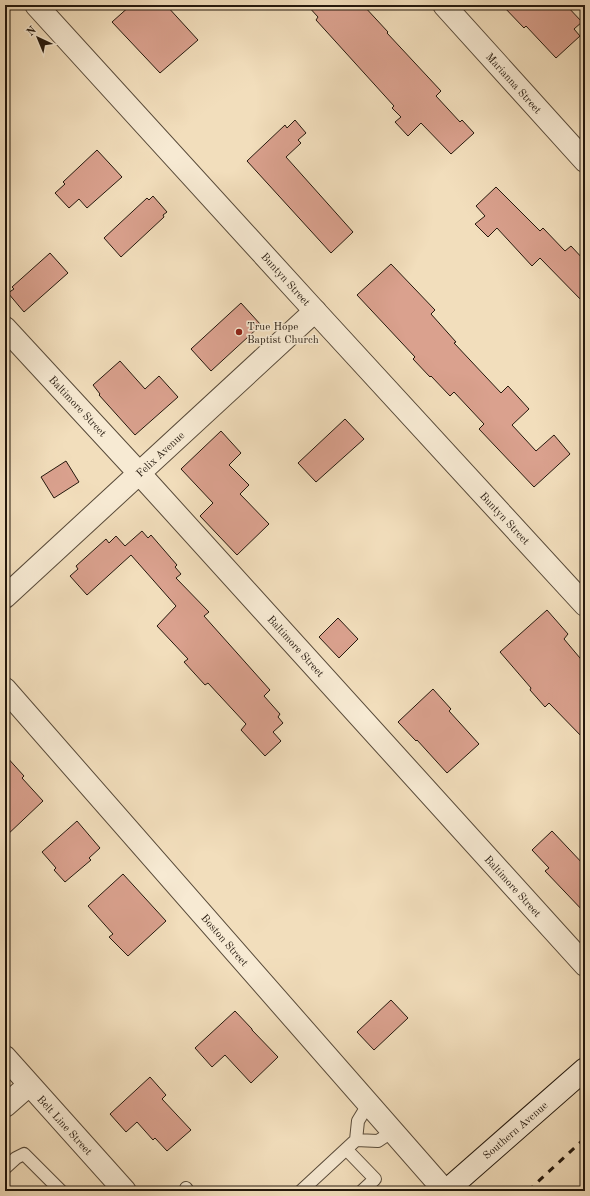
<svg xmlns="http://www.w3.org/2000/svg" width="590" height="1196" viewBox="0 0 590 1196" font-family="'Old Standard TT',serif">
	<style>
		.building { fill: #daa18e; stroke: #24180d }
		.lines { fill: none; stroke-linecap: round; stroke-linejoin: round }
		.service-casing { stroke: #584a39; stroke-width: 14 }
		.minor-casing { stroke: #584a39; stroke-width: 24 }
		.tertiary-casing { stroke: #584a39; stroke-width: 24 }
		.secondary-casing { stroke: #24180d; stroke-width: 24 }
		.service { stroke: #f7ead3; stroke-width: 12 }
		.minor { stroke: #f7ead3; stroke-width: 22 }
		.tertiary { stroke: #f7ead3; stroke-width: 22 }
		.secondary { stroke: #f7ead3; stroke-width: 22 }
		.rail { stroke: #24180d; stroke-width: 3; stroke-dasharray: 7 7; stroke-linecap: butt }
		.poi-dot { fill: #8f2418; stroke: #f7ead3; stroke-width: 1.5 }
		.labels { text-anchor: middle; stroke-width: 3; stroke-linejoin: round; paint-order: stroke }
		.street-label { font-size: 11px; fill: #24180d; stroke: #f7ead3 }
		.poi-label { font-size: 11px; fill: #24180d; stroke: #f7ead3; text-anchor: start }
	</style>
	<rect width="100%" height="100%" fill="#f2debc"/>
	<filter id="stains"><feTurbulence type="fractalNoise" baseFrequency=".005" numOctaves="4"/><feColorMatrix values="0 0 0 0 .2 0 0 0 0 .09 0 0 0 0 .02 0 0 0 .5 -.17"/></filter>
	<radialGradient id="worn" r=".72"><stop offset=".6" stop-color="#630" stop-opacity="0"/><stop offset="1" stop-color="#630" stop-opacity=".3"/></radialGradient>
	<!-- building -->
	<path class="building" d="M131,5H166L198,40L160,73L112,22Z
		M307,5H363L388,32L387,33L441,91L436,96L460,122L462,120L474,133L451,154L421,123L408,136L395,122L401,117L392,108L394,106L316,20L318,17Z
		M502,5H566L582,22L574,29L580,36L556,58L526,26L524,28Z
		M295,120L306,133L298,140L301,143L286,157L353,232L331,253L247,161L285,125L287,128Z
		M97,150L122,177L87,208L79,199L69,208L55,193L65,184L63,182Z
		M496,187L540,231L543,228L565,251L571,246L585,261V304L540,258L532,266L497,228L488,237L475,224L485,216L476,206Z
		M153,196L167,212L163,215L164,217L121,257L104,238L147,198L149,200Z
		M50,253L68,273L24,312L8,293L14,289L12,287Z
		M391,264L435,310L431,314L456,342L454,343L501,393L508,386L529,409L512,425L536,451L554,435L570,454L534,487L479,429L484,424L454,392L450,396L431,376L430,377L413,359L415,357L357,295Z
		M241,303L261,325L211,371L191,349Z
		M120,361L145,389L159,376L178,397L135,435L99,395L100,394L93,385Z
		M345,419L364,439L316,482L298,463Z
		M221,431L241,453L229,465L249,485L240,494L269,524L237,555L200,516L213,503L181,469Z
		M66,461L79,482L54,498L41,477Z
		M142,531L148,538L151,535L177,565L175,567L181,574L176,578L209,612L204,616L270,690L264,696L280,714L278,717L283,723L273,732L281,741L265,756L241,730L246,724L208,683L205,685L184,662L188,659L157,626L176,606L131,555L87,595L70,576L78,569L76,566L106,539L109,543L116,536L125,546Z
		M547,610L568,634L564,639L585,664V740L549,703L545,707L530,690L531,688L500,652Z
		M338,618L358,639L339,658L319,637Z
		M433,689L451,709L449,711L479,744L447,773L417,740L416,741L398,722Z
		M5,755L24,776L22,778L43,801L5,837Z
		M77,821L100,848L89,858L91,860L65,882L54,870L56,868L42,852Z
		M552,831L585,866V913L545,871L549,868L532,850Z
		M123,874L166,921L128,956L109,937L113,934L88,906Z
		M391,1000L408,1018L374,1050L357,1032Z
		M235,1011L252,1029V1030L278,1057L251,1083L225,1055L212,1067L195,1048Z
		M150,1077L166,1095L162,1099L191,1130L167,1151L155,1138L153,1140L137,1122L126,1132L110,1114Z"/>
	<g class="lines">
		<defs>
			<path id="service" d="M369,1103L358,1121L356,1140L378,1141L393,1131
				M346,1149L375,1179L362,1191
				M5,1168L16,1158L24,1154L61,1191
				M186,1188L188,1191
				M301,1191L356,1140"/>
			<path id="minor" d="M444,5L585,161
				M5,328L139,473L585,965
				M5,597L315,311
				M5,689L445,1191
				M5,1057L125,1191
				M5,1106L29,1085"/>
			<path id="tertiary" d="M36,5L315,311L585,605"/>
			<path id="secondary" d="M446,1191L585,1069"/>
		</defs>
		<!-- service casing -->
		<use href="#service" class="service-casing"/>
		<!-- minor casing -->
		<use href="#minor" class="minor-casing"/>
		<!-- tertiary casing -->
		<use href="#tertiary" class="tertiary-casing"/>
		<!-- secondary casing -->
		<use href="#secondary" class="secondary-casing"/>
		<!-- service -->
		<use href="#service" class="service"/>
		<!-- minor -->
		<use href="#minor" class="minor"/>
		<!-- tertiary -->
		<use href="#tertiary" class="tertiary"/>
		<!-- secondary -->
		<use href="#secondary" class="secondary"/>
		<!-- rail -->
		<path class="rail" d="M528,1191L585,1138"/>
	</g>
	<!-- markers -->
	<circle class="poi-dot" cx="239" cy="332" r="4"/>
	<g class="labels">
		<!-- street labels -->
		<g class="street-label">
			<text transform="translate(514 83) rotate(48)" y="4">Marianna Street</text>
			<text transform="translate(286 279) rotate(48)" y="4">Buntyn Street</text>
			<text transform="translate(78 406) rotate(47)" y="4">Baltimore Street</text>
			<text transform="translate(160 454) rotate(-43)" y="4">Felix Avenue</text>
			<text transform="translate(505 518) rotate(47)" y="4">Buntyn Street</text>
			<text transform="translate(296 646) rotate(48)" y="4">Baltimore Street</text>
			<text transform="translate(513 886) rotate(48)" y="4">Baltimore Street</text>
			<text transform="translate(225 940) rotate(49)" y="4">Boston Street</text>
			<text transform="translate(65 1125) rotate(48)" y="4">Belt Line Street</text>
			<text transform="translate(515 1130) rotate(-41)" y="4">Southern Avenue</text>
		</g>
		<!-- poi labels -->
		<g class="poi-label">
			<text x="247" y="330">True Hope<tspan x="247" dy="13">Baptist Church</tspan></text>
		</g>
	</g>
	<!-- margin -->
	<rect width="590" height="1196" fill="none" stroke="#f2debc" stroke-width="20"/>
	<rect x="6" y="6" width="578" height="1184" fill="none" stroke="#24180d" stroke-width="2"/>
	<rect x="10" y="10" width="570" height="1176" fill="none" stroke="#24180d"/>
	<!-- north arrow -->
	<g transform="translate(38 38) rotate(316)" stroke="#f7ead3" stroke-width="3" paint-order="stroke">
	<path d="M0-3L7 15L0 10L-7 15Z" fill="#24180d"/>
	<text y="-6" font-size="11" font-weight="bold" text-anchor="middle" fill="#24180d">N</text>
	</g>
	<rect width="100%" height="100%" filter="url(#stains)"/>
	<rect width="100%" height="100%" fill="url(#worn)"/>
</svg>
